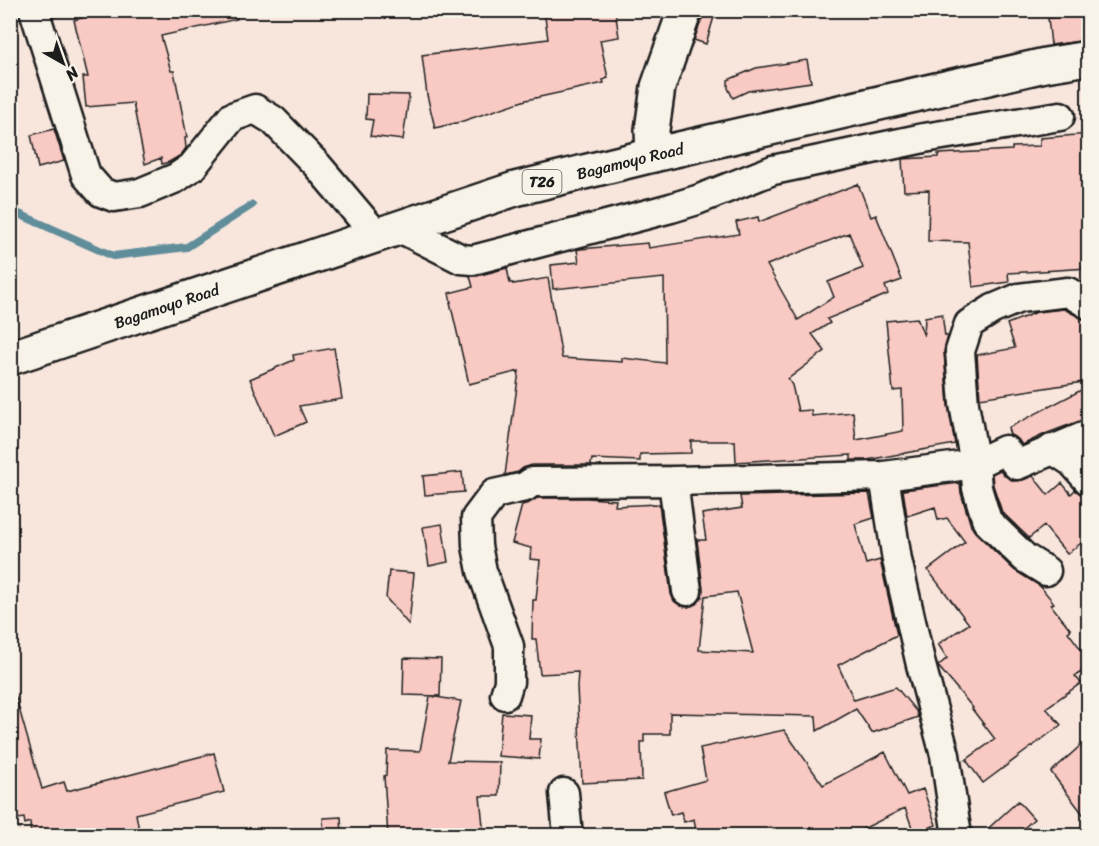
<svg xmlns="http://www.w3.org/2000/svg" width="1099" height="846" viewBox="0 0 1099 846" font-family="Sriracha,sans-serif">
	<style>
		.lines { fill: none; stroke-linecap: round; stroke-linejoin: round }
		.stream { stroke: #608d9a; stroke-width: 8 }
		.building { fill: #f9c9c3; stroke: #1c1c1c; stroke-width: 1.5; fill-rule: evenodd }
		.street-casing { stroke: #1c1c1c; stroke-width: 33 }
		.secondary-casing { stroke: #1c1c1c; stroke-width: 38 }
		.highway-casing { stroke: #1c1c1c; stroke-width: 38 }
		.street { stroke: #f7f3e8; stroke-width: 28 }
		.secondary { stroke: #f7f3e8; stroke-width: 33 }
		.highway { stroke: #f7f3e8; stroke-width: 33 }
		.labels { text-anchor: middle; stroke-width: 4.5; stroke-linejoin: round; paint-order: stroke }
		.shield { fill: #f7f3e8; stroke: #5e5c59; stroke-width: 1.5 }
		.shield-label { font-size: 15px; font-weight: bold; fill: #1c1c1c }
		.street-label { font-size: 16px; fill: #1c1c1c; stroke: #f7f3e8 }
	</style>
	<rect width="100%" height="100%" fill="#f8e6dd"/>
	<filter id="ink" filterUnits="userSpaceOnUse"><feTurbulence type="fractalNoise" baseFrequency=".0167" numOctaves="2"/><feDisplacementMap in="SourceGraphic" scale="12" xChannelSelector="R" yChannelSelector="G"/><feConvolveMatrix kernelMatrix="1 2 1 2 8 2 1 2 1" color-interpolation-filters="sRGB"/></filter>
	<g filter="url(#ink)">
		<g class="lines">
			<!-- stream -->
			<path class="stream" d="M10,210L113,256L187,247L252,205"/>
		</g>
		<!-- building -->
		<path class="building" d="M112,10H237V19L161,36L171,71H174L187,137L185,138L186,148L181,155L169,162L162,164L161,158L145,164L133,103L86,107L83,77H88L74,20Z
			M544,10H615L619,37L600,40L608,78L603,80L604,83L526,100L460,122L435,128L427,95L422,55L548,39Z
			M703,10H716L706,44L694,40L703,16Z
			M1089,16V40L1051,45L1048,18Z
			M807,60L811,82L748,91L733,98L728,88V80L756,68Z
			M367,94L409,95L403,140L370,136L373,120L366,119Z
			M54,129L64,161L38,168L31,135Z
			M1089,134V268L1008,273L1009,282L973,287L968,242L928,241L929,190L904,191L902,159L938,157V154L1012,150V147L1040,146V138Z
			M858,184L871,217L876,215L902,280L885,286L888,294L827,319L830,323L812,334L825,351L788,379L792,385L798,411L811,410L812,416L853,412L856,440L903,431L902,390L893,391L886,321L917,318L924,336L925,317L942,314L945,336H948L944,352L948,405L955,444L867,460H851V455L736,462L735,441H691V453L640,454V461L592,459L591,465H532L523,468L518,472L505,475L519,371L469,384L450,302H451L449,293L473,287L470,276H477L507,268L510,283H513V284L548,278L562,358L622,362V358L665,363L664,278L553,289L551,265L579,262L577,250L580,249L648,243L649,248L739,234L736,222L758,217L759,222ZM849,233L863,268L828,282L834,297L798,320L767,265Z
			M1064,309L1085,320L1089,331V381L980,398L977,355L1015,348L1007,324L1037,312Z
			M334,348L342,399L299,406L306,422L274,436L250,379L294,360L293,355Z
			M1089,386V419L1082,420L1045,434L1022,445L1018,439L1010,435L1008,428Z
			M1000,470L1005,476L1014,481L1023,480L1033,476L1048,495L1062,483L1071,494L1075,490L1082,495L1089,496V537L1067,554L1044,526L1029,538L1002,512L993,485L992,474Z
			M462,472L464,492L425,495L423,476Z
			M960,483L961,493L971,526L975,532L1014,570L1040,586L1054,603L1051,605L1071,630L1068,632L1089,660V667L1075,676L1081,683L1046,708L1061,725L983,783L966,760L995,739L972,709L973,708L938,666L947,658L938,644L969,624L928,570L965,542L947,518L938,520L935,507L907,516L903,490Z
			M869,493L874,518L855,524L866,564L880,560L897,635L838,665L854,700L896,687L916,711L918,717L872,733L856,709L817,731L816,716L670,713V734H644V742H641L642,780L582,783L577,687L578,672L540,674L536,639H532L533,600H536L540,560L530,559L531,548L512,543L522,505L529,503L537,498H587L616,500L615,506L659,504L671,594L674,601L681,606L688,607L697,604L702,597L703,589L697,540H706L702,514L742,508L740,496H741ZM737,592L753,653L699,650L705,596Z
			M442,524L448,562L429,566L423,527Z
			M389,571L414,573L409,625L386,598Z
			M404,658L441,659L440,696L403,695Z
			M430,696L461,701L448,761L500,762L499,796H480L484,836H388L384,776L386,775L387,750L420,751Z
			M16,698L42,789L64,782L67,791L214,753L224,792L136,814L140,836H31L30,822L25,824L24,818L18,819L10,794V699Z
			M502,713L531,715L529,739H541L539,759L498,756Z
			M784,730L823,785L885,752L907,795L923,789L936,825L914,833L905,808L849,836H697L694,819L684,822L681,812L671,815L664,792L706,780L700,748Z
			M1089,738V822L1051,772Z
			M1018,801L1034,819L1015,836H980Z
			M341,817L342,836H324L323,818Z"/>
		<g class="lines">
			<defs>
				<path id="street" d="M34,10L86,175L101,192L114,197L140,193L176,178L192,167L232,117L255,109L273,120L317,165L377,236
					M400,228L461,259L473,260L671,208L697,200L773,170L924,138L1060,116
					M1052,449L1072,462L1088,480
					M884,476L897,560L921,665L945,755L957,836
					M673,481L687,591
					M1046,571L1025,558L987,521L977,488L975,464L964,404L960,351L969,324L993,309L1019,298L1068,292L1088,304
					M505,695L509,682V646L482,571L477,546L476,518L494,494L525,487L532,482L673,481L884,476L975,464L1005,450L1017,465L1088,435
					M564,793L568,836"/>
				<path id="secondary" d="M653,155L652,130L658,87L685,10"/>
				<g id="highway">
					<path id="s1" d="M10,358L515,189L653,155L1045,65L1088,58"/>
				</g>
			</defs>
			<!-- street casing -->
			<use href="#street" class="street-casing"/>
			<!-- secondary casing -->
			<use href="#secondary" class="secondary-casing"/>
			<!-- highway casing -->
			<use href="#highway" class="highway-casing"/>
			<!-- street -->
			<use href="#street" class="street"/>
			<!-- secondary -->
			<use href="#secondary" class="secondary"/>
			<!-- highway -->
			<use href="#highway" class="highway"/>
		</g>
	</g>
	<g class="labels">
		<!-- shield labels -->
		<rect class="shield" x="522.5" y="170" width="39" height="24" rx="4.5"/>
		<g class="shield-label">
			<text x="542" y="187">T26</text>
		</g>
		<!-- street labels -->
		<g class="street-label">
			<text dy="6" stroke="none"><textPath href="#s1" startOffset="651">Bagamoyo Road</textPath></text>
			<text dy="6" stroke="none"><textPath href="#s1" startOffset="165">Bagamoyo Road</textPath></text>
		</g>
	</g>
	<!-- margin -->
	<rect width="1099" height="846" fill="none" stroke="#f7f3e8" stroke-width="36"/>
	<rect x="18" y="18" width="1063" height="810" fill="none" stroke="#1c1c1c" stroke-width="2" filter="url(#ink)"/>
	<!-- north arrow -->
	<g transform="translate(63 63) rotate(140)" stroke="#f7f3e8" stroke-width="4.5" paint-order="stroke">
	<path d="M0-4.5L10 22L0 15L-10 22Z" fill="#1c1c1c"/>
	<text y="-9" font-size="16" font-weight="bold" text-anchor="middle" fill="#1c1c1c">N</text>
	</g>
</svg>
